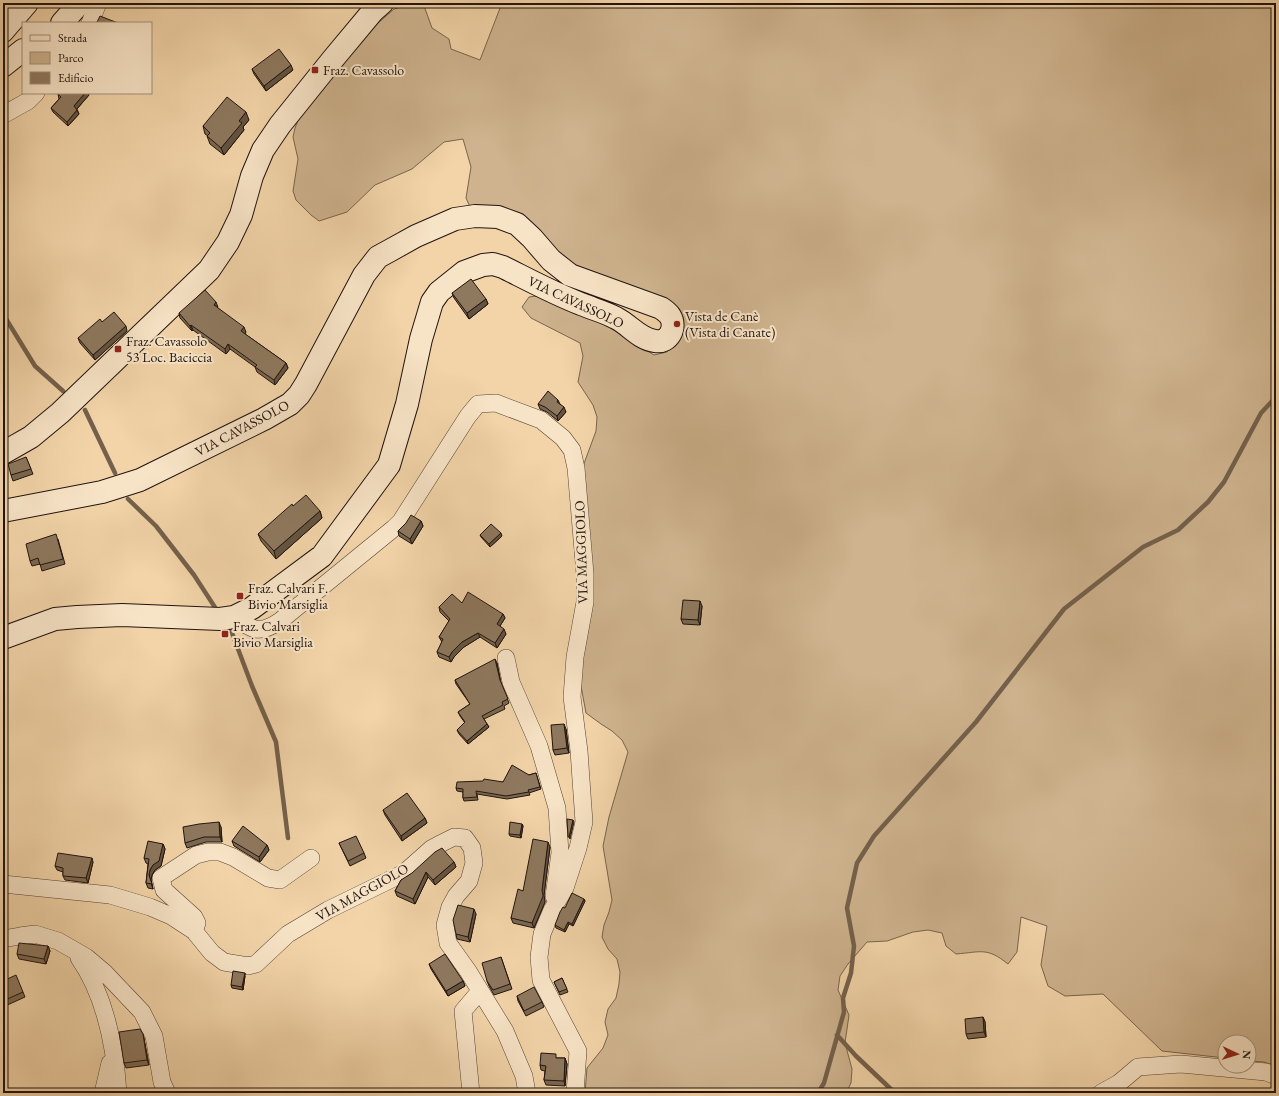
<svg xmlns="http://www.w3.org/2000/svg" width="1279" height="1096" viewBox="0 0 1279 1096" font-family="'EB Garamond',serif">
	<style>
		.green { fill: #ceb38e; stroke: #78644e }
		.lines { fill: none; stroke-linecap: round; stroke-linejoin: round }
		.stream { stroke: #74604b; stroke-width: 4.5 }
		.street-casing { stroke: #554434; stroke-width: 18 }
		.secondary-casing { stroke: #21140e; stroke-width: 24 }
		.street { stroke: #f7e3c6; stroke-width: 17 }
		.secondary { stroke: #f7e3c6; stroke-width: 22 }
		.wall { fill: #7a6751; stroke: #21140e }
		.shaded-wall { fill: #635442; stroke: #21140e }
		.building { fill: #8e785e; stroke: #21140e }
		.poi-dot { fill: #8f2418; stroke: #f7e3c6; stroke-width: 1.5 }
		.labels { text-anchor: middle; stroke-width: 4; stroke-linejoin: round; paint-order: stroke }
		.poi-label { font-size: 14px; fill: #21140e; stroke: #f7e3c6; text-anchor: start }
		.street-label { font-size: 14px; fill: #21140e; stroke: #f7e3c6 }
	</style>
	<rect width="100%" height="100%" fill="#f2d4a8"/>
	<filter id="stains"><feTurbulence type="fractalNoise" baseFrequency=".005" numOctaves="4"/><feColorMatrix values="0 0 0 0 .2 0 0 0 0 .09 0 0 0 0 .02 0 0 0 .5 -.17"/></filter>
	<radialGradient id="worn" r=".72"><stop offset=".6" stop-color="#630" stop-opacity="0"/><stop offset="1" stop-color="#630" stop-opacity=".3"/></radialGradient>
	<!-- green -->
	<path class="green" d="M415,3H423L432,28L449,39L451,49L480,60L502,3H1276V1066L1264,1062L1249,1061V1042H1225V1058L1162,1051L1103,994L1065,996L1048,986L1041,965L1047,926L1021,917L1017,952L1008,964C987,947 981,952 956,954L946,946L942,933L928,930L913,932L887,941L867,942L848,964L840,976L838,990L849,1015L845,1043L852,1069L851,1083L846,1093H585L587,1068L603,1048L608,1035L605,1022L608,1009L616,998L619,984L620,972L617,959L608,949L602,937L604,925L609,912L612,900L603,846L609,817L628,752L622,740L612,731L601,724L586,713L581,686L582,469L596,431L597,417L593,405L578,382L583,356L580,343L531,318L522,307L529,297L543,295L555,300L618,332L654,355L667,352L676,342L683,330V319L678,311L574,266L470,207L466,198L471,167L463,139L444,142L412,169L375,185L347,212L319,221L311,215L296,200L293,191L298,159L293,137L295,128L299,118L360,39L394,9Z"/>
	<g class="lines">
		<!-- stream -->
		<path class="stream" d="M3,314L35,366L63,391
			M85,410L115,473
			M128,499L156,526L194,575L218,612
			M226,624L232,633L252,686L276,742L288,838
			M837,1035L856,1056L895,1093
			M818,1093L824,1083L844,1012L843,998L851,973L854,946L847,908L857,863L874,836L976,722L1064,609L1143,547L1178,530L1208,502L1224,482L1261,413L1276,397"/>
		<defs>
			<path id="street" d="M90,23L98,3
				M3,115L28,101L36,93
				M234,617C253,630 259,635 280,621L394,528L401,521L468,416L478,404L496,403L541,420L563,438L572,450L576,468L585,574V602L575,657L572,697L579,751L584,822L578,848L565,888L552,910L542,934L539,957L541,980L578,1051L575,1093
				M506,658L511,682L539,746L557,808L560,853L554,896
				M3,884L110,895L150,907L171,916L194,931L212,953L224,962L248,966L256,964L288,934L328,910L404,873L431,849L442,843L454,837L465,838L472,848L474,863L469,881L456,896L450,907L445,925L448,943L468,971L505,1031L524,1076L527,1093
				M194,931L197,923L194,917L164,890L161,878L196,855L208,852H220L233,857L268,878L280,880L311,858
				M3,939L20,936L35,934L58,941L86,957L105,973L142,1012L154,1036L162,1082L167,1093
				M79,958C106,997 115,1046 118,1093
				M103,1093L110,1063
				M471,1093L463,1011L480,991
				M1101,1093L1119,1083L1138,1067L1181,1064L1266,1072L1276,1076"/>
			<path id="secondary" d="M62,23L80,3
				M3,31L27,3
				M3,66L23,50
				M3,453L31,437L60,413L209,270L228,242L241,215L252,176L263,150L280,125L333,59L373,11L382,3
				M3,511L102,492L140,480L264,419L290,404L299,395L306,384L364,275L378,257L389,251L416,236L455,219L475,216L498,217L517,224L532,238L551,260L570,275L661,308C664,310 668,313 670,316C677,327 669,344 655,341C639,339 630,325 616,318C605,312 593,309 581,304C555,294 529,280 503,267L493,264L483,265L464,272L439,292L432,302L421,339L407,404L389,465L322,556L252,608L234,617L220,619L122,615L77,617L55,619L3,638"/>
		</defs>
		<!-- street casing -->
		<use href="#street" class="street-casing"/>
		<!-- secondary casing -->
		<use href="#secondary" class="secondary-casing"/>
		<!-- street -->
		<use href="#street" class="street"/>
		<!-- secondary -->
		<use href="#secondary" class="secondary"/>
	</g>
	<!-- wall -->
	<path class="wall" d="M252,69L293,70L266,91L254,74Z
		M59,93H88L89,95L77,109L79,114L68,126L53,112L51,108L59,99L58,94Z
		M249,120L243,127L244,130L224,155L210,144L207,136H208L205,134L203,126Z
		M452,293L486,299L488,304L469,319L454,298Z
		M218,308L246,332L245,334L286,363L288,368L275,385L257,372L255,367L230,349L226,354L193,330L192,331L180,318L179,313Z
		M127,331L95,360L80,343L78,338Z
		M558,400L560,404L566,412L558,421L547,412L540,409L538,404Z
		M26,457L33,474L13,481L11,475Z
		M293,506L320,511L322,518L276,559L261,541L258,534Z
		M421,521L423,526L412,544L399,536L398,531L406,523Z
		M480,535L502,536L490,547L481,537Z
		M58,539L65,564L42,571L40,564L32,566L30,561Z
		M462,603L503,614L505,618L500,626L506,634L497,648L480,637L464,647L454,657L451,662L439,657L437,652L442,642L439,637L449,621L440,612L439,607Z
		M702,606L700,625L683,624L681,619Z
		M497,663L501,683L509,703L504,706L505,709L484,719L487,724L489,727L468,744L459,734L457,730L465,723L460,716L458,712L470,704L456,684L455,680Z
		M566,729L569,753L555,755L553,750Z
		M536,773L541,789L529,793L530,795L507,799L477,794L478,800L464,801L463,798V792L457,791L456,788L503,782Z
		M383,810L425,818L427,823L402,841L385,815Z
		M522,824L523,826L521,838L510,836L509,834Z
		M221,827L222,842H206L187,848L185,843Z
		M3,830L7,835V874H3Z
		M232,841L267,845L269,850L260,862L234,846Z
		M339,843L364,853L366,858L350,866Z
		M163,844L165,849L161,866L155,870L152,875L151,880L153,889L148,888L146,883L148,864L146,863L144,858Z
		M550,847L544,895L545,902L534,928L513,923L511,918L523,891Z
		M93,862L88,883L65,880L63,876V872L57,870L55,866Z
		M454,862L456,867L435,885L428,877L415,904L397,896L395,891L401,880Z
		M584,899L585,901L573,926L569,924L565,932L556,928L555,925Z
		M476,914L470,942L457,939L456,934Z
		M48,946L50,951L46,964L19,959L17,954Z
		M501,957L512,989L494,995L489,986L487,981Z
		M429,964L463,981L465,986L448,996L431,969Z
		M245,976L243,990L232,988L231,985Z
		M562,978L568,992L560,995L554,982Z
		M3,981L23,992L25,997L3,1007Z
		M517,996L542,1002L544,1007L526,1016L518,1001Z
		M983,1017L985,1022L986,1037L968,1039L966,1034Z
		M143,1034L144,1039L149,1065L126,1068L124,1063Z
		M557,1058H565L567,1064L565,1086L546,1085L544,1080L545,1071L541,1070L540,1065Z"/>
	<!-- shaded-wall -->
	<path class="shaded-wall" d="M3,3H10L3,11Z
		M291,65L293,70L266,91L264,86Z
		M85,93H88L89,95L75,111L74,106Z
		M77,110L79,114L68,126L67,122Z
		M246,112L249,120L243,127L244,130L224,155L221,148L239,121Z
		M486,299L488,304L469,319L467,313Z
		M216,302L218,307L214,305Z
		M191,325L193,330L192,331L190,326Z
		M126,326L127,331L95,360L93,355Z
		M244,327L246,332L243,336L241,331Z
		M228,344L230,349L226,354L225,349Z
		M286,363L288,368L275,385L274,380Z
		M564,407L566,412L558,421L557,416Z
		M320,511L322,518L276,559L274,551Z
		M421,521L423,526L412,544L410,539Z
		M501,533L502,536L490,547L489,544Z
		M700,601L702,606L700,625L698,620Z
		M503,614L505,618L498,629L497,624Z
		M504,629L506,634L497,648L495,643Z
		M478,633L480,637L464,647L454,657L451,662L449,657L452,652L462,642Z
		M495,659L497,663L501,684L500,680Z
		M487,724L489,727L468,744L467,741Z
		M564,724L566,729L569,753L567,748Z
		M425,818L427,823L402,841L401,836Z
		M573,820L574,822L570,839L569,837Z
		M219,822L221,827L222,842L220,837Z
		M522,824L523,826L521,838L520,835Z
		M6,830L7,835V874L5,869Z
		M548,842L550,847L544,895L545,902L534,928L532,923L542,890Z
		M163,844L165,849L161,866L155,870L152,875L151,880L153,889L149,875L150,870Z
		M267,845L269,850L260,862L259,857Z
		M92,858L93,862L88,883L86,878Z
		M454,862L456,867L435,885L433,880Z
		M426,872L428,877L415,904L413,899Z
		M584,899L585,901L573,926L572,924Z
		M474,909L476,914L470,942L468,937Z
		M568,922L569,924L565,932L564,930Z
		M48,946L50,951L46,964L44,959Z
		M245,973V976L243,990L242,987Z
		M463,981L465,986L448,996L446,991Z
		M983,1017L985,1022L986,1037L984,1032Z
		M143,1034L144,1039L149,1065L147,1060Z
		M565,1058L567,1064L565,1086L564,1081Z"/>
	<!-- building -->
	<path class="building" d="M100,16L118,23H96L97,22Z
		M279,49L291,65L264,86L252,69Z
		M59,93H85L74,106L77,110L67,122L51,108L61,97L58,94Z
		M227,97L246,112L239,121L242,123L221,148L207,136L210,133L203,126Z
		M471,279L486,299L467,313L452,293Z
		M205,290L216,302L214,305L244,327L241,331L286,363L274,380L255,367L257,365L228,344L225,349L191,325L190,326L179,313Z
		M114,312L126,326L93,355L78,338L100,319L102,322Z
		M548,391L558,400L557,402L564,407L557,416L545,407L538,404Z
		M26,457L31,469L11,475L8,464Z
		M306,495L320,511L274,551L258,534L292,504L293,506Z
		M411,515L421,521L410,539L398,531L406,523Z
		M491,524L501,533L489,544L480,535Z
		M56,534L63,559L40,565L38,558L30,561L26,544Z
		M468,592L503,614L497,624L504,629L495,643L478,633L462,642L452,652L449,657L437,652L443,639L439,637L450,619L439,607L452,594L462,603Z
		M683,600L700,601L698,620L681,619Z
		M495,659L500,680L508,699L502,702L503,705L482,716L487,724L467,741L457,730L465,722L458,712L470,704L455,680Z
		M564,724L567,748L553,750L551,725Z
		M512,765L529,775L536,773L540,787L528,790L529,792L506,796L476,791L477,797L463,798V789L456,788L457,782L483,781L484,779L503,782Z
		M407,793L425,818L401,836L383,810Z
		M567,819L573,820L569,837H568Z
		M219,822L220,837H204L185,843L183,827L199,824Z
		M510,822L522,824L520,835L509,834Z
		M243,826L267,845L259,857L232,841Z
		M3,830H6L5,869H3Z
		M356,836L364,853L348,861L339,843Z
		M533,839L548,842L542,890L543,896L532,923L511,918L518,889L523,891Z
		M148,841L163,844L159,861L153,865L150,870L149,875L152,884L146,883L149,859L144,858Z
		M442,848L454,862L433,880L426,872L413,899L395,891L401,880L412,873L435,852Z
		M58,853L92,858L86,878L63,876V868L55,866Z
		M572,893L584,899L572,924L568,922L564,930L555,925L560,912L563,907L565,908Z
		M458,905L474,909L468,937L456,934L453,920Z
		M19,943L48,946L44,959L17,954Z
		M445,954L463,981L446,991L429,964Z
		M501,957L510,984L493,990L487,981L482,963Z
		M233,971L245,973L242,987L231,985Z
		M16,975L23,992L3,1001V981Z
		M562,978L567,989L559,992L554,982Z
		M534,987L542,1002L524,1011L517,996Z
		M983,1017L984,1032L966,1034L965,1019Z
		M140,1029L143,1034L147,1060L124,1063L119,1032Z
		M541,1053L556,1054V1058H565L564,1081L544,1080L546,1066L540,1065Z"/>
	<!-- markers -->
	<g class="poi-dot">
		<rect x="311" y="66" width="8" height="8" rx="2"/>
		<circle cx="677" cy="324" r="4"/>
		<rect x="114" y="345" width="8" height="8" rx="2"/>
		<rect x="236" y="592" width="8" height="8" rx="2"/>
		<rect x="221" y="630" width="8" height="8" rx="2"/>
	</g>
	<g class="labels">
		<!-- poi labels -->
		<g class="poi-label">
			<text x="323" y="75">Fraz. Cavassolo</text>
			<text x="685" y="321">Vista de Canè<tspan x="685" dy="16">(Vista di Canate)</tspan></text>
			<text x="126" y="346">Fraz. Cavassolo<tspan x="126" dy="16">53 Loc. Baciccia</tspan></text>
			<text x="248" y="593">Fraz. Calvari F.<tspan x="248" dy="16">Bivio Marsiglia</tspan></text>
			<text x="233" y="631">Fraz. Calvari<tspan x="233" dy="16">Bivio Marsiglia</tspan></text>
		</g>
		<!-- street labels -->
		<g class="street-label">
			<text transform="translate(576 302) rotate(25)" y="5">VIA CAVASSOLO</text>
			<text transform="translate(242 428) rotate(-28)" y="5">VIA CAVASSOLO</text>
			<text transform="translate(581 552) rotate(-92)" y="5">VIA MAGGIOLO</text>
			<text transform="translate(362 892) rotate(-29)" y="5">VIA MAGGIOLO</text>
		</g>
	</g>
	<!-- margin -->
	<rect width="1279" height="1096" fill="none" stroke="#f2d4a8" stroke-width="16"/>
	<rect x="4" y="4" width="1271" height="1088" fill="none" stroke="#21140e" stroke-width="2"/>
	<rect x="8" y="8" width="1263" height="1080" fill="none" stroke="#21140e"/>
	<!-- legend -->
	<rect x="22" y="22" width="130" height="72" fill="#f7e3c6" stroke="#a1907c"/>
	<rect x="30" y="35" width="20" height="6" fill="#f7e3c6" stroke="#a1907c"/>
	<text x="58" y="42" font-size="12" fill="#21140e">Strada</text>
	<rect x="30" y="52" width="20" height="12" fill="#ceb38e" stroke="#a1907c"/>
	<text x="58" y="62" font-size="12" fill="#21140e">Parco</text>
	<rect x="30" y="72" width="20" height="12" fill="#8e785e" stroke="#a1907c"/>
	<text x="58" y="82" font-size="12" fill="#21140e">Edificio</text>
	<!-- north arrow -->
	<g transform="translate(1237 1054) rotate(94)"><circle r="19" fill="#f7e3c6" stroke="#a1907c"/>
	<path d="M0-3L7 15L0 10L-7 15Z" fill="#8f2418"/>
	<text y="-6" font-size="11" font-weight="bold" text-anchor="middle" fill="#21140e">N</text>
	</g>
	<rect width="100%" height="100%" filter="url(#stains)"/>
	<rect width="100%" height="100%" fill="url(#worn)"/>
</svg>
